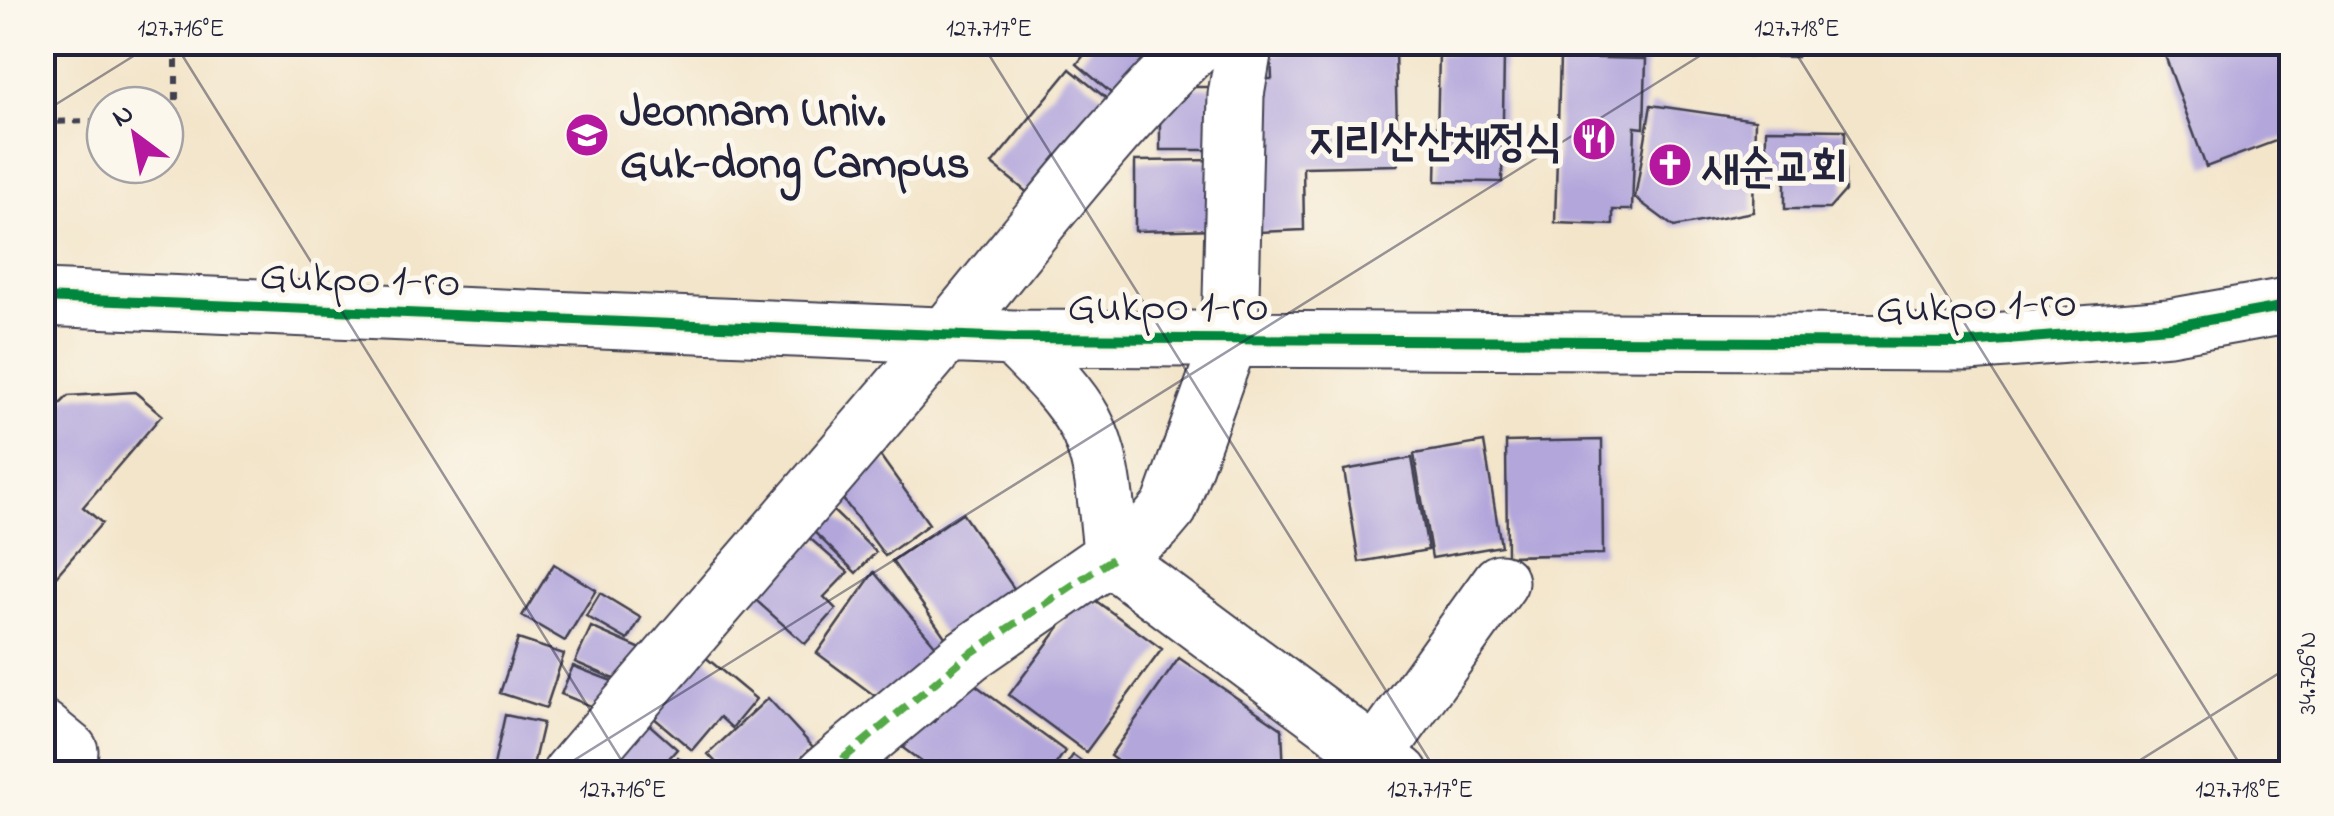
<svg xmlns="http://www.w3.org/2000/svg" width="2334" height="816" viewBox="0 0 2334 816" font-family="'Indie Flower','Poor Story',sans-serif">
	<style>
		.building { fill: #b2a6db }
		.lines { fill: none; stroke-linecap: round; stroke-linejoin: round }
		.minor-casing { stroke: #413f50; stroke-width: 59 }
		.path { stroke: #413f50; stroke-width: 6; stroke-dasharray: 8 8; stroke-linecap: butt }
		.minor { stroke: #fff; stroke-width: 55 }
		.quiet { stroke: #53aa46; stroke-width: 8; stroke-dasharray: 15 8; stroke-linecap: butt }
		.cycleway-casing { stroke: #fbf7ec; stroke-width: 16 }
		.cycleway { stroke: #00873e; stroke-width: 10 }
		.ticks { fill: none; stroke: #22223b; stroke-width: 2.5; stroke-opacity: 0.45 }
		.labels { text-anchor: middle; stroke-width: 10; stroke-linejoin: round; paint-order: stroke }
		.poi-label { font-size: 45px; font-weight: bold; fill: #22223b; stroke: #fbf7ec; text-anchor: start }
		.street-label { font-size: 45px; fill: #22223b; stroke: #fbf7ec }
		.neatline { fill: none; stroke: #22223b; stroke-width: 4 }
		.ticks-label { font-size: 25px; text-anchor: middle; fill: #22223b }
	</style>
	<rect width="100%" height="100%" fill="#fbf7ec"/>
	<filter id="ink" filterUnits="userSpaceOnUse"><feTurbulence type="fractalNoise" baseFrequency=".01" numOctaves="2"/><feDisplacementMap in="SourceGraphic" scale="20" xChannelSelector="R" yChannelSelector="G"/><feConvolveMatrix kernelMatrix="1 2 1 2 8 2 1 2 1" color-interpolation-filters="sRGB"/></filter>
	<filter id="wash" filterUnits="userSpaceOnUse"><feTurbulence type="fractalNoise" baseFrequency=".0048" numOctaves="4" result="noise"/><feDisplacementMap in="SourceGraphic" scale="40" xChannelSelector="R" yChannelSelector="G"/><feGaussianBlur stdDeviation="2.25" result="paint"/><feColorMatrix in="noise" values="0 0 0 0 0 0 0 0 0 0 0 0 0 0 0 0 0 1.4 0 .05"/><feComposite in="paint" operator="in"/></filter>
	<g filter="url(#wash)">
		<rect width="100%" height="100%" fill="#f3e5ca"/>
		<g id="blocks">
			<!-- building -->
			<path class="building" d="M1094,42H1165L1118,99L1077,64Z
				M1680,42H1734V56L1680,55Z
				M1749,42H1798L1797,57L1748,56Z
				M2160,42H2292V135L2206,167Z
				M1395,51L1398,165L1303,167L1304,230L1259,232L1256,79H1272L1271,54Z
				M1439,53L1504,54L1502,182L1436,181Z
				M1560,57L1646,59L1644,128L1635,127L1632,210H1613V225L1555,223Z
				M1070,69L1112,103L1034,198L992,164Z
				M1160,87H1221L1220,150H1160Z
				M1651,105L1755,120L1753,212L1674,227L1635,198Z
				M1766,129L1845,130V191L1829,209H1785V179L1766,178Z
				M1218,160V229L1135,231V161Z
				M135,392L162,415L83,507L102,523L56,576L42,559V422L68,396Z
				M1602,440L1603,554L1507,556L1506,442Z
				M1484,442L1501,546L1432,558L1414,454Z
				M879,454L929,524L885,556L834,487Z
				M1412,458L1428,550L1359,562L1344,470Z
				M824,502L876,552L856,573L804,522Z
				M962,513L1015,590L945,637L892,561Z
				M805,534L848,572L824,597L836,609L805,644L750,595Z
				M554,564L596,590L565,641L522,616Z
				M874,572L941,652L879,699L817,653Z
				M600,593L641,618L628,640L586,616Z
				M1085,593L1162,649L1086,752L1009,695Z
				M591,627L641,649L626,684L575,662Z
				M518,639L564,654L546,708L500,693Z
				M698,651L756,699L732,728L720,717L692,750L647,712Z
				M1179,658L1282,729L1284,774H1135L1110,756Z
				M573,666L617,683L606,712L561,694Z
				M966,678L1065,751L1049,774H938L903,748L927,716L934,722Z
				M768,698L813,747L785,774H727L708,754Z
				M505,715L543,723L531,774H492Z
				M643,719L677,749L655,774H593Z
				M1073,755L1099,774H1060Z
				M678,757L698,774H665Z"/>
		</g>
	</g>
	<g filter="url(#ink)">
		<use href="#blocks" fill-opacity="0" stroke="#413f50" stroke-width="2.5"/>
		<g class="lines">
			<defs>
				<path id="minor" d="M42,298L1013,338L1968,343L2169,327L2292,305
					M1013,338C1038,364 1066,389 1084,421C1106,461 1106,514 1112,559L1401,774
					M42,728L70,751L53,774
					M570,774C695,627 822,482 946,335C1029,236 1106,132 1200,42
					M825,774L968,655L1154,526L1170,507L1230,339L1236,95L1245,42
					M1362,774L1500,582"/>
			</defs>
			<!-- minor casing -->
			<use href="#minor" class="minor-casing"/>
			<!-- path -->
			<path class="path" d="M165,121H176V42
				M42,122L105,121"/>
			<!-- minor -->
			<use href="#minor" class="minor"/>
			<!-- quiet -->
			<path class="quiet" d="M825,774L968,655L1112,559"/>
			<defs>
				<path id="cycleway" d="M42,298L1013,338L1968,343L2169,327L2292,305"/>
			</defs>
			<!-- cycleway casing -->
			<use href="#cycleway" class="cycleway-casing"/>
			<!-- cycleway -->
			<use href="#cycleway" class="cycleway"/>
		</g>
	</g>
	<!-- ticks -->
	<path class="ticks" d="M174,42L630,774M981,42L1438,774M1789,42L2246,774M42,113L156,42M552,774L1722,42M2118,774L2292,665"/>
	<!-- icons -->
	<defs>
		<symbol id="university-disc" viewBox="-11 -11 22 22"><circle r="9.5" fill="#b5179e" stroke="#fbf7ec"/><path d="M0-5L7-2L0 1L-7-2ZM-4 1L0 2.5L4 1V4Q0 6-4 4Z" fill="#fff"/></symbol>
		<symbol id="restaurant-disc" viewBox="-11 -11 22 22"><circle r="9.5" fill="#b5179e" stroke="#fbf7ec"/><path d="M-5-6h1v4h1v-4h1v4h1v-4h1v5L-1.5 .5V6h-2V.5L-5-1ZM5-6V6H3V1.5H1.5Q1.5-4 5-6Z" fill="#fff"/></symbol>
		<symbol id="church-disc" viewBox="-11 -11 22 22"><circle r="9.5" fill="#b5179e" stroke="#fbf7ec"/><path d="M-1.2-6h2.4v3.5h3.3v2.4h-3.3V6h-2.4V-.1h-3.3v-2.4h3.3Z" fill="#fff"/></symbol>
	</defs>
	<g fill-rule="evenodd">
		<use href="#university-disc" x="562" y="110" width="50" height="50"/>
		<use href="#restaurant-disc" x="1569" y="114" width="50" height="50"/>
		<use href="#church-disc" x="1645" y="140" width="50" height="50"/>
	</g>
	<g class="labels">
		<!-- poi labels -->
		<g class="poi-label">
			<text x="620" y="125">Jeonnam Univ.<tspan x="620" dy="52">Guk-dong Campus</tspan></text>
			<text x="1562" y="155" text-anchor="end">지리산산채정식</text>
			<text x="1702" y="181">새순교회</text>
		</g>
		<!-- street labels -->
		<g class="street-label">
			<text transform="translate(360 276) rotate(2)" y="16">Gukpo 1-ro</text>
			<text transform="translate(1976 303) rotate(-2)" y="16">Gukpo 1-ro</text>
			<text x="1168" y="320">Gukpo 1-ro</text>
		</g>
	</g>
	<!-- margin -->
	<rect width="2334" height="816" fill="none" stroke="#fbf7ec" stroke-width="110"/>
	<!-- north arrow -->
	<g transform="translate(135 135) rotate(328)"><circle r="48" fill="#fbf7ec" stroke="#a4a2a5" stroke-width="2.5"/>
	<path d="M0-8L18 38L0 25L-18 38Z" fill="#b5179e"/>
	<text y="-15" font-size="28" font-weight="bold" text-anchor="middle" fill="#22223b">N</text>
	</g>
	<rect x="55" y="55" width="2224" height="706" class="neatline"/>
	<g class="ticks-label">
		<text x="181" y="36">127.716°E</text>
		<text x="989" y="36">127.717°E</text>
		<text x="1797" y="36">127.718°E</text>
		<text transform="translate(2306 673) rotate(-90)" y="9">34.726°N</text>
		<text x="623" y="797">127.716°E</text>
		<text x="1430" y="797">127.717°E</text>
		<text x="2238" y="797">127.718°E</text>
	</g>
</svg>
